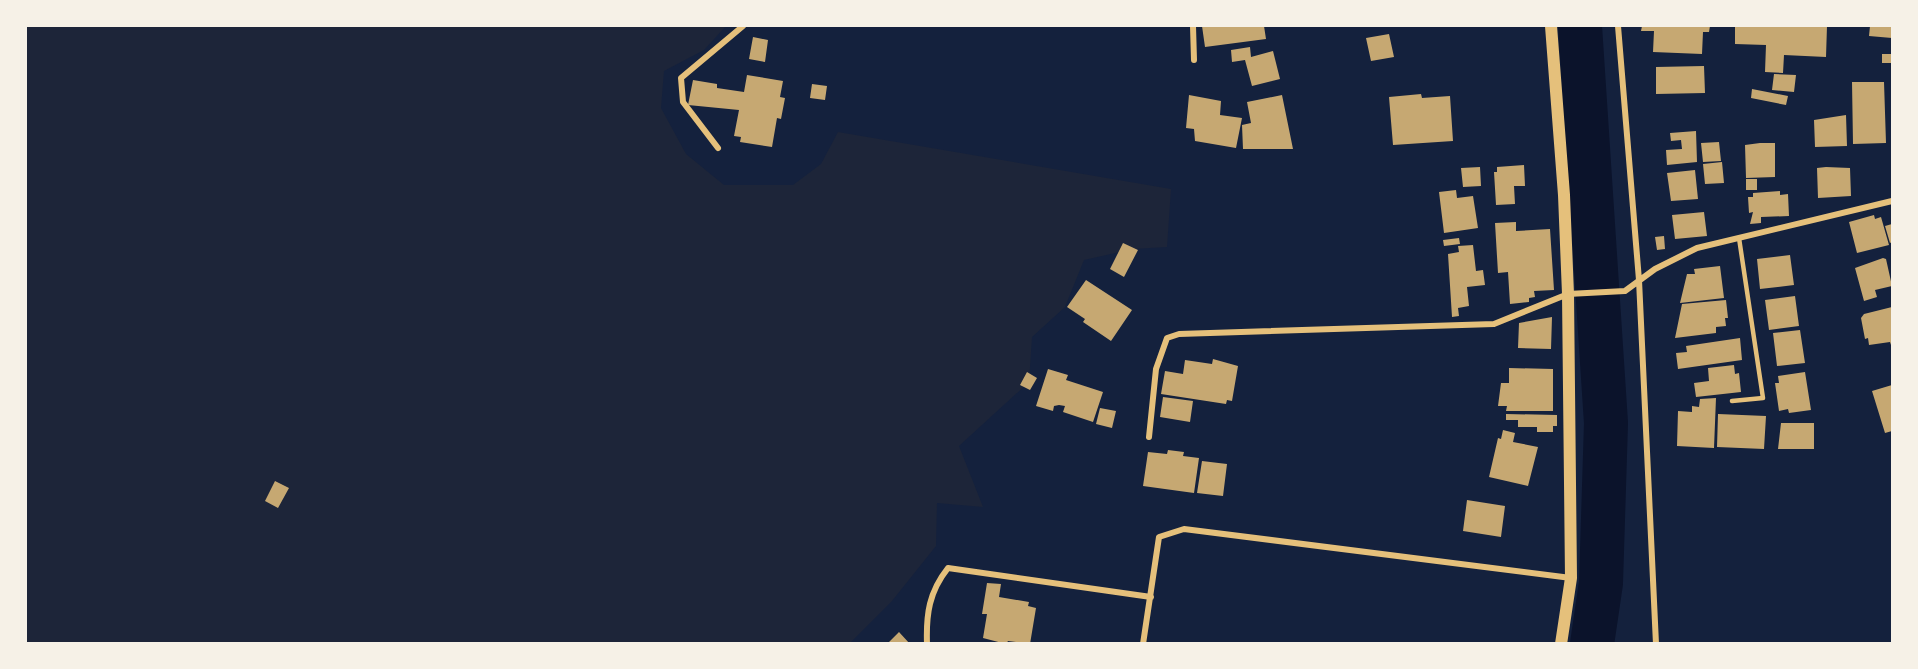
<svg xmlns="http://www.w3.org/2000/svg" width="1918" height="669" viewBox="0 0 1918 669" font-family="Rubik,sans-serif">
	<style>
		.green { fill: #1d2539 }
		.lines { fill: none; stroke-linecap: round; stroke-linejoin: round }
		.river { stroke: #0b132b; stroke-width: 44 }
		.building { fill: #c6a872 }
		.service { stroke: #e5c07b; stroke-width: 4.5 }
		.minor { stroke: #e5c07b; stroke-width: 6 }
		.secondary { stroke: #e5c07b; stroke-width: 12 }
	</style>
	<rect width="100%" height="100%" fill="#14213d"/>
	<!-- green -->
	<path class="green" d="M26,26H726L704,50L664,71L661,108L686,154L724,185H793L821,164L838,132L1171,189L1167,247L1133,249L1084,260L1065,307L1032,337L1029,382L959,446L983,507L937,503L936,546L892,601L850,643H26Z"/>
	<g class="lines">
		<!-- river -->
		<path class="river" d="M1580,26L1606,423L1601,583L1592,644"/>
	</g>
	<!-- building -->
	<path class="building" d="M1202,26H1264L1266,39L1205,47Z
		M1642,26H1710L1709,32H1703L1702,54L1653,52L1654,31H1641Z
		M1735,26H1827L1826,57L1784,55L1783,73L1765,72L1766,45L1735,44Z
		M1870,26H1892V38L1869,36Z
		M1389,34L1394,57L1371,61L1366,38Z
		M753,37L768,40L765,62L749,59Z
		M1250,47L1251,57L1273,51L1280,79L1252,86L1245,60L1232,62L1231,50Z
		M1882,54H1892V63H1882Z
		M1704,66L1705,93L1656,94V67Z
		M1774,74L1796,75L1794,92L1772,90Z
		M747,75L783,81L780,97L785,98L781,119L777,118L772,147L740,142L741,137L734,136L739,110L688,105L693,80L717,84V88L744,92Z
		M1852,82H1884L1886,143L1853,144Z
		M812,84L827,86L825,100L810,98Z
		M1752,89L1788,96L1786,105L1751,98Z
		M1421,94L1422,98L1450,96L1453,141L1393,145L1389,97Z
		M1189,95L1221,101L1220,115L1242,118L1236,148L1195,141L1194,129L1186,128Z
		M1282,95L1293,149H1243L1242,125L1251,123L1247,102Z
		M1846,115L1847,146L1815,147L1814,120Z
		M1696,131L1697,162L1667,165L1666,150L1682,149L1681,140L1671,141L1670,133Z
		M1719,142L1721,161L1703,162L1701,143Z
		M1760,143H1775V177L1746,178L1745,145Z
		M1722,162L1724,183L1705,184L1703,164Z
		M1524,165L1525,186H1514L1515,204L1496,205L1494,172H1497V167Z
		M1480,167L1481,186L1463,187L1461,168Z
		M1826,167L1850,168L1851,196L1818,198L1817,168Z
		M1695,170L1698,199L1671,201L1667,173Z
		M1746,179H1757V190H1746Z
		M1456,190L1457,198L1473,196L1478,228L1444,233L1439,192Z
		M1780,191V195L1788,194L1789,216L1761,217V223L1750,224L1753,212L1749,213L1748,197H1753V193Z
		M1704,212L1707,236L1675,239L1672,215Z
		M1874,215L1875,219L1881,217L1889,245L1857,253L1849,222Z
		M1516,222V231L1550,229L1554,290L1534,291L1535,297L1529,298V302L1510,304L1508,272L1498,273L1495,223Z
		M1892,224V242L1890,243L1885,226Z
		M1664,236L1665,249L1657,250L1655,237Z
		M1459,238L1460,244L1444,246L1443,240Z
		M1123,243L1138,250L1124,277L1110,269Z
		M1473,245L1476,271L1483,270L1485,285L1467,287L1469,306L1458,308L1459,316L1452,317L1448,254L1459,252L1458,246Z
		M1790,255L1794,285L1760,289L1757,259Z
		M1883,258L1886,259L1892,286L1875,290L1877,297L1864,301L1855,268Z
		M1720,266L1724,298L1680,303L1687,274H1695L1694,269Z
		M1086,280L1132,310L1111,341L1083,322L1085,319L1067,307Z
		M1795,296L1799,326L1769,330L1765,300Z
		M1726,300L1728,318H1725L1726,326L1716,327V333L1675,338L1682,304Z
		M1892,307V348L1890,342L1869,345L1868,338L1865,339L1861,318L1864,314Z
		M1552,317L1551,349L1518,348L1519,323Z
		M1800,330L1805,363L1777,366L1773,333Z
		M1740,338L1742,360L1678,369L1676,353L1687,352L1686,346Z
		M1213,359L1238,366L1232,401L1227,400L1226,404L1161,394L1165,371L1183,374L1185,360L1212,364Z
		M1734,365L1735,374L1739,373L1741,392L1696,397L1694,383L1709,381L1708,368Z
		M1509,368L1553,369V411H1506L1507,406H1498L1501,383H1509Z
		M1048,369L1068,375L1066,380L1103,392L1093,422L1063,412L1065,406L1059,405L1054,406L1053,411L1036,406Z
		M1027,372L1037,378L1030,390L1020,385Z
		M1805,372L1811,410L1789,413L1788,409L1779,411L1775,383H1779L1778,376Z
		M1892,385V431L1885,433L1872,391Z
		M1163,397L1193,401L1190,422L1160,417Z
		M1716,398L1714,448L1677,446L1678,411L1692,412V406L1699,407L1700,399Z
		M1100,408L1116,411L1112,428L1096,424Z
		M1506,414L1557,415V426H1553V432H1537V427H1518V420H1506Z
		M1718,414L1766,416L1764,449L1717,447Z
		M1781,423H1814V449H1778Z
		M1503,430L1515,433L1513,442L1538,447L1528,486L1489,477L1498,438L1501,439Z
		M1168,450L1184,452L1183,456L1199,458L1194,493L1143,486L1148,452L1167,454Z
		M1202,461L1227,464L1223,496L1197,493Z
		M275,481L289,488L278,508L265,501Z
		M1467,500L1505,506L1501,537L1463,531Z
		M987,583L1001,584L999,597L1029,602L1028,606L1036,608L1030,644L1008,641L1006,644L983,638L987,614H982Z
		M899,632L910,644H887Z"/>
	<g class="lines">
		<!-- service -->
		<path class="service" d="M1732,401L1763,398L1739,238"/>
		<!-- minor -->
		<path class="minor" d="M1193,26L1194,60
			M1618,26L1639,280L1656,644
			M718,148L683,102L681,78L743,26
			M1149,437L1156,369L1167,338L1179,334L1494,324L1568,294L1625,291L1655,269L1697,248L1892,201
			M927,644C926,614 929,592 948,568L1151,597
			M1143,644L1159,537L1184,529L1571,578"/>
		<!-- secondary -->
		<path class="secondary" d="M1551,26L1564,195L1568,294L1571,578L1561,644"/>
	</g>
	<!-- border -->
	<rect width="1918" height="669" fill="none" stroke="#f6f1e7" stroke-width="54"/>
</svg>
